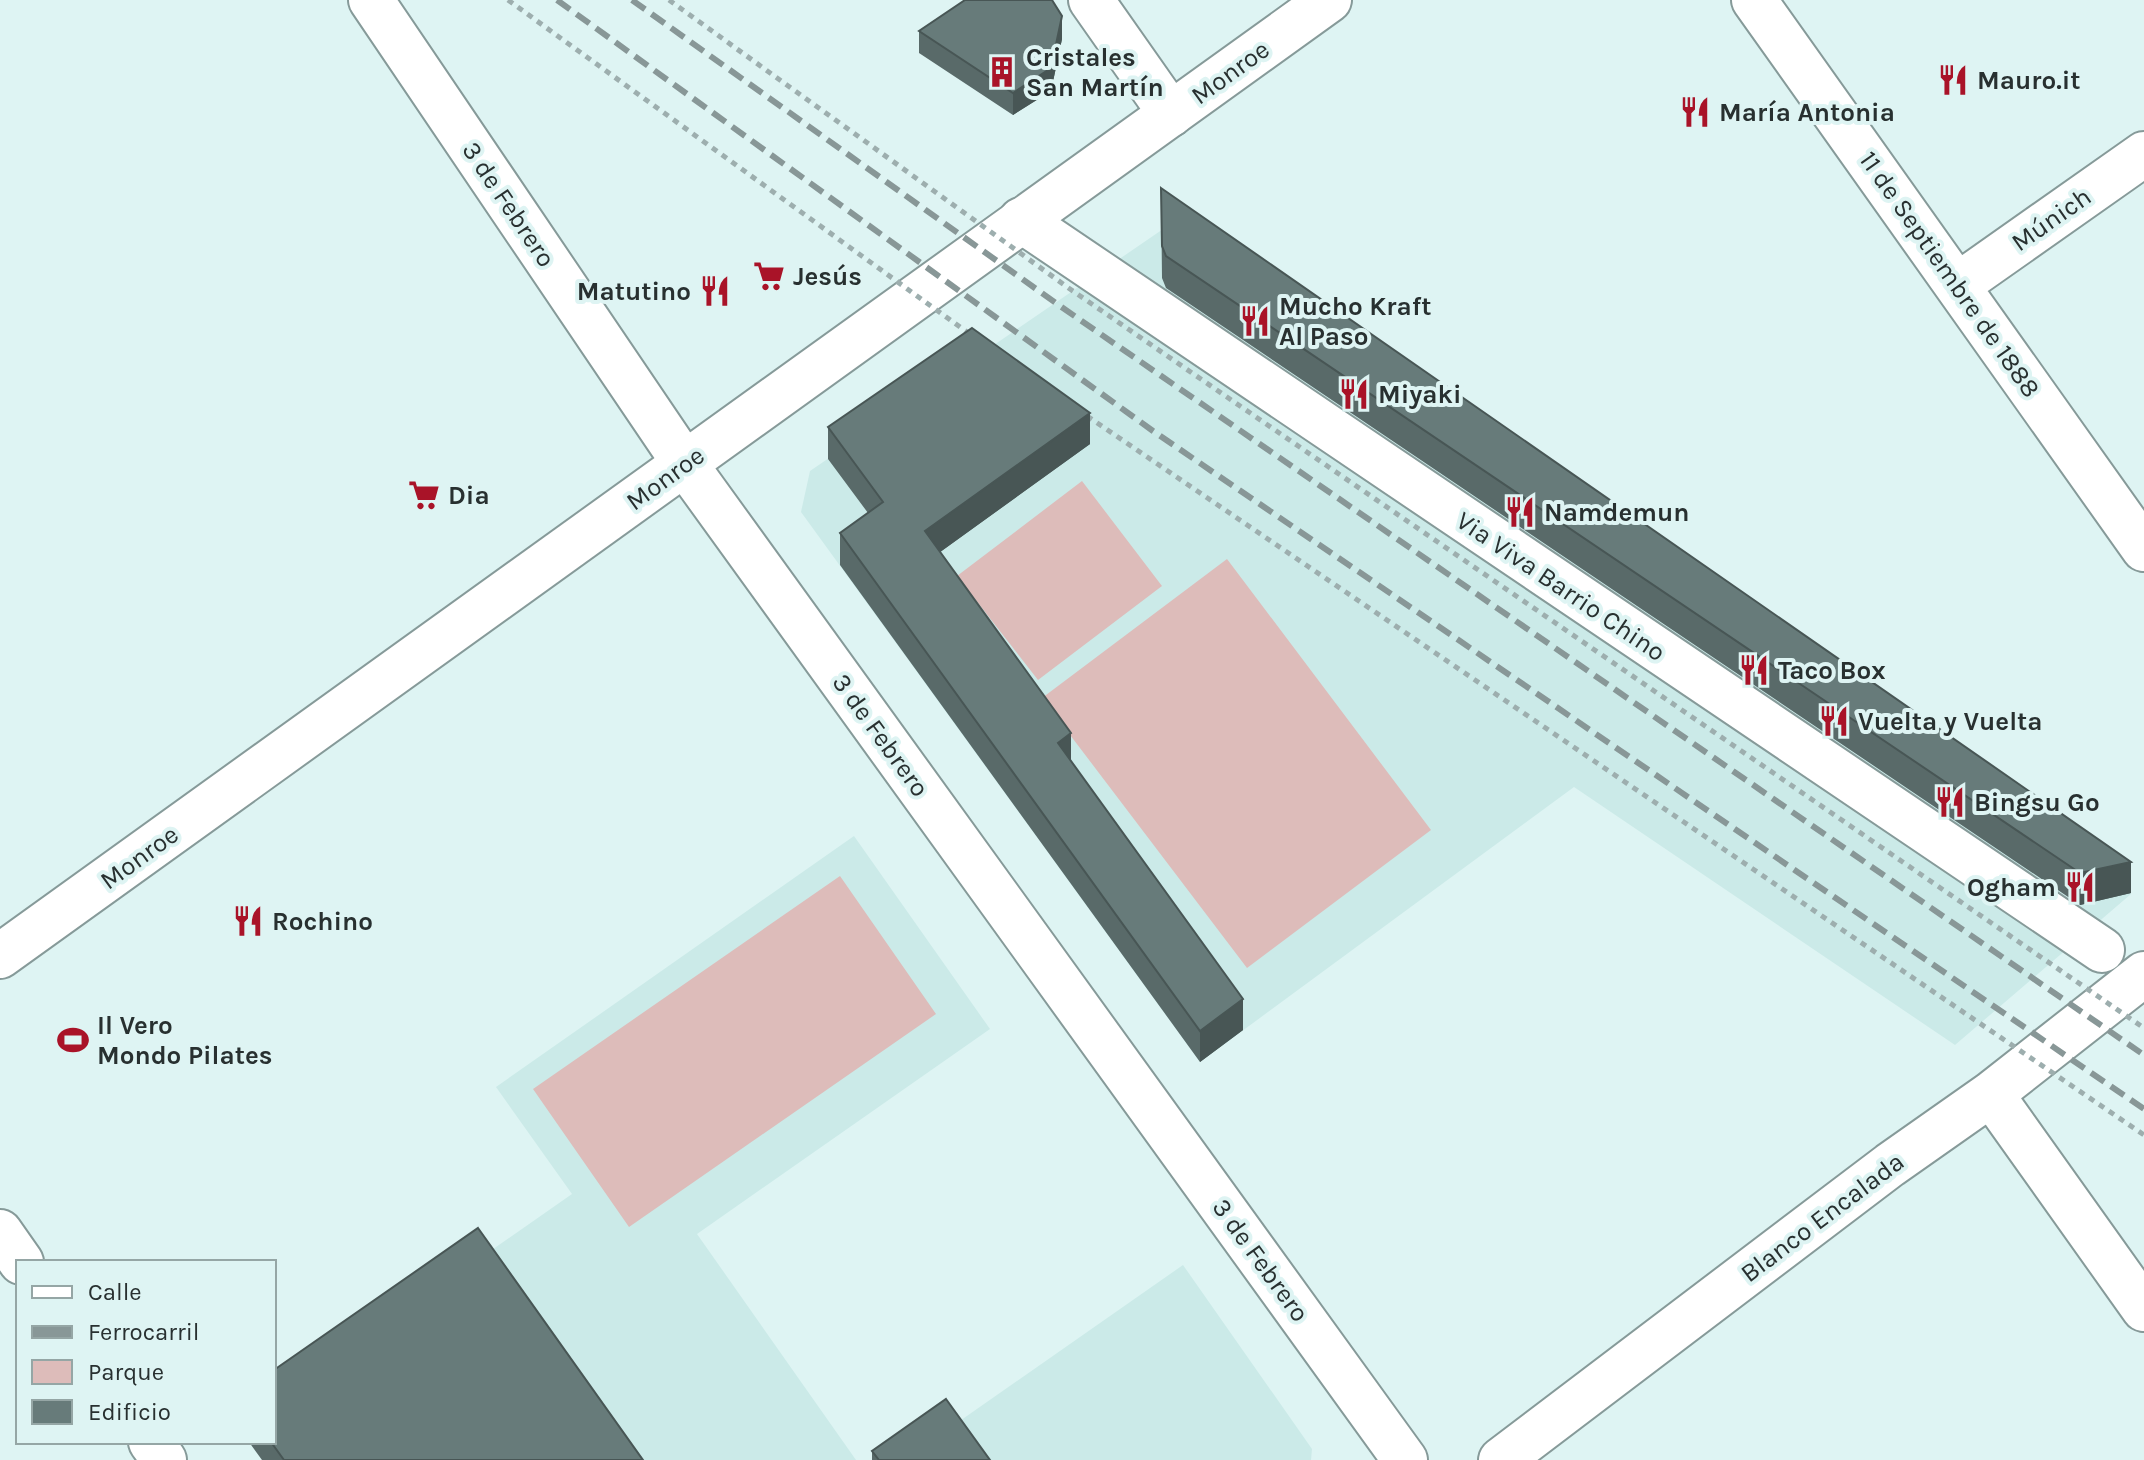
<svg xmlns="http://www.w3.org/2000/svg" width="2144" height="1460" viewBox="0 0 2144 1460" font-family="Karla,sans-serif">
	<style>
		.built { fill: #cbeae8 }
		.green { fill: #ddbcba }
		.lines { fill: none; stroke-linecap: round; stroke-linejoin: round }
		.street-casing { stroke: #869a99; stroke-width: 48 }
		.secondary-casing { stroke: #869a99; stroke-width: 48 }
		.street { stroke: #fff; stroke-width: 44 }
		.secondary { stroke: #fff; stroke-width: 44 }
		.rail { stroke: #889797; stroke-width: 6; stroke-dasharray: 16 8; stroke-linecap: butt }
		.path-bridge { stroke: #9daeae; stroke-width: 5; stroke-dasharray: 6 6; stroke-linecap: butt }
		.wall { fill: #596a69 }
		.shaded-wall { fill: #485655 }
		.building { fill: #677b7a; stroke: #485655; stroke-width: 2 }
		.labels { text-anchor: middle; stroke-width: 8; stroke-linejoin: round; paint-order: stroke }
		.poi-label { font-size: 26px; font-weight: bold; fill: #283030; stroke: #def4f3; text-anchor: start }
		.street-label { font-size: 26px; fill: #283030; stroke: #def4f3 }
	</style>
	<rect width="100%" height="100%" fill="#def4f3"/>
	<!-- built -->
	<path class="built" d="M1169,225L2131,894L1955,1045L1574,787L1200,1062L801,512L810,471Z
		M854,836L990,1029L697,1234L856,1460H262L274,1442V1402L572,1194L496,1087Z
		M1183,1265L1312,1449L1311,1460H904Z"/>
	<!-- green -->
	<path class="green" d="M1082,481L1162,586L1038,680L957,576Z
		M1227,559L1431,830L1247,968L1042,698Z
		M840,876L936,1014L629,1227L533,1089Z"/>
	<g class="lines">
		<defs>
			<path id="street" d="M371,0L685,464L1405,1460
				M1091,0L1171,114
				M1754,0L2144,549
				M1021,220L2102,950
				M1958,285L2144,154
				M1991,1094L2144,1309
				M0,1232L21,1262
				M151,1442L164,1460
				M1501,1460L1890,1165L1991,1094L2144,974"/>
			<path id="secondary" d="M0,956L1329,0"/>
		</defs>
		<!-- street casing -->
		<use href="#street" class="street-casing"/>
		<!-- secondary casing -->
		<use href="#secondary" class="secondary-casing"/>
		<!-- street -->
		<use href="#street" class="street"/>
		<!-- secondary -->
		<use href="#secondary" class="secondary"/>
		<!-- rail -->
		<path class="rail" d="M557,0L1153,431L2144,1109
			M632,0L1060,306L2144,1055"/>
		<!-- path-bridge -->
		<path class="path-bridge" d="M508,0L971,335
			M669,0L1070,289L2144,1028
			M1087,416L2144,1135"/>
	</g>
	<!-- wall -->
	<path class="wall" d="M919,31L1062,39L1051,91L1013,115L919,53Z
		M1161,188L2131,893L2080,905L1166,288L1162,278Z
		M828,427L1090,444L940,552L1071,761L1243,1030L1200,1062L840,565V533L868,513L828,459Z
		M249,1442H274L643,1460H262Z
		M872,1451L990,1460H872Z"/>
	<!-- shaded-wall -->
	<path class="shaded-wall" d="M1062,16V39L1051,91L1013,115V93Z
		M1090,413V444L925,563V531Z
		M1071,733V764L1058,743Z
		M2131,862V893L2080,905V873Z
		M1243,999V1030L1200,1062V1031Z"/>
	<!-- building -->
	<path class="building" d="M965,0H1052L1062,16L1051,68L1013,93L919,31Z
		M1161,188L2131,862L2080,873L1166,256L1162,246Z
		M972,328L1090,413L925,531L1071,733L1058,743L1243,999L1200,1031L840,533L883,502L828,427Z
		M478,1228L643,1460H284L271,1442H274V1370Z
		M946,1399L990,1460H879L872,1451Z"/>
	<!-- icons -->
	<defs>
		<symbol id="building-bare" viewBox="-9 -9 18 18"><path d="M-4-6H4V6H1V3H-1V6H-4ZM-2.5-4.3h1.7v1.8h-1.7ZM.8-4.3h1.7v1.8H.8ZM-2.5-1h1.7V.8h-1.7ZM.8-1h1.7V.8H.8Z" fill="#a91328" stroke="#def4f3" stroke-width="2.5" paint-order="stroke"/></symbol>
		<symbol id="restaurant-bare" viewBox="-9 -9 18 18"><path d="M-5-6h1v4h1v-4h1v4h1v-4h1v5L-1.5 .5V6h-2V.5L-5-1ZM5-6V6H3V1.5H1.5Q1.5-4 5-6Z" fill="#a91328" stroke="#def4f3" stroke-width="2.5" paint-order="stroke"/></symbol>
		<symbol id="supermarket-bare" viewBox="-9 -9 18 18"><path d="M-6-5.5h2.5l.6 2H6L4.5 2H-2.5L-4.4-4H-6ZM-1.5 3.2a1.3 1.3 0 1 0 .1 0ZM3 3.2a1.3 1.3 0 1 0 .1 0Z" fill="#a91328" stroke="#def4f3" stroke-width="2.5" paint-order="stroke"/></symbol>
		<symbol id="stadium-bare" viewBox="-9 -9 18 18"><path d="M0-5a6.5 5 0 1 0 0 10a6.5 5 0 1 0 0-10ZM-3.5-1.8h7v3.6h-7Z" fill="#a91328" stroke="#def4f3" stroke-width="2.5" paint-order="stroke"/></symbol>
	</defs>
	<g fill-rule="evenodd">
		<use href="#building-bare" x="980" y="50" width="44" height="44"/>
		<use href="#restaurant-bare" x="1931" y="58" width="44" height="44"/>
		<use href="#restaurant-bare" x="1673" y="90" width="44" height="44"/>
		<use href="#supermarket-bare" x="747" y="254" width="44" height="44"/>
		<use href="#restaurant-bare" x="693" y="269" width="44" height="44"/>
		<use href="#restaurant-bare" x="1233" y="299" width="44" height="44"/>
		<use href="#restaurant-bare" x="1332" y="372" width="44" height="44"/>
		<use href="#supermarket-bare" x="402" y="473" width="44" height="44"/>
		<use href="#restaurant-bare" x="1498" y="490" width="44" height="44"/>
		<use href="#restaurant-bare" x="1732" y="648" width="44" height="44"/>
		<use href="#restaurant-bare" x="1812" y="699" width="44" height="44"/>
		<use href="#restaurant-bare" x="1928" y="780" width="44" height="44"/>
		<use href="#restaurant-bare" x="2058" y="865" width="44" height="44"/>
		<use href="#restaurant-bare" x="226" y="899" width="44" height="44"/>
		<use href="#stadium-bare" x="51" y="1018" width="44" height="44"/>
	</g>
	<g class="labels">
		<!-- poi labels -->
		<g class="poi-label">
			<text x="1026" y="66">Cristales<tspan x="1026" dy="30">San Martín</tspan></text>
			<text x="1977" y="89">Mauro.it</text>
			<text x="1719" y="121">María Antonia</text>
			<text x="793" y="285">Jesús</text>
			<text x="691" y="300" text-anchor="end">Matutino</text>
			<text x="1279" y="315">Mucho Kraft<tspan x="1279" dy="30">Al Paso</tspan></text>
			<text x="1378" y="403">Miyaki</text>
			<text x="448" y="504">Dia</text>
			<text x="1544" y="521">Namdemun</text>
			<text x="1778" y="679">Taco Box</text>
			<text x="1858" y="730">Vuelta y Vuelta</text>
			<text x="1974" y="811">Bingsu Go</text>
			<text x="2056" y="896" text-anchor="end">Ogham</text>
			<text x="272" y="930">Rochino</text>
			<text x="97" y="1034">Il Vero<tspan x="97" dy="30">Mondo Pilates</tspan></text>
		</g>
		<!-- street labels -->
		<g class="street-label">
			<text transform="translate(1230 72) rotate(-36)" y="9">Monroe</text>
			<text transform="translate(509 204) rotate(56)" y="9">3 de Febrero</text>
			<text transform="translate(2051 219) rotate(-35)" y="9">Múnich</text>
			<text transform="translate(1950 274) rotate(55)" y="9">11 de Septiembre de 1888</text>
			<text transform="translate(665 478) rotate(-36)" y="9">Monroe</text>
			<text transform="translate(1561 586) rotate(34)" y="9">Via Viva Barrio Chino</text>
			<text transform="translate(881 735) rotate(54)" y="9">3 de Febrero</text>
			<text transform="translate(139 857) rotate(-36)" y="9">Monroe</text>
			<text transform="translate(1822 1217) rotate(-37)" y="9">Blanco Encalada</text>
			<text transform="translate(1261 1260) rotate(54)" y="9">3 de Febrero</text>
		</g>
	</g>
	<!-- legend -->
	<rect x="16" y="1260" width="260" height="184" fill="#def4f3" stroke="#95a6a5" stroke-width="2"/>
	<rect x="32" y="1286" width="40" height="12" fill="#ffffff" stroke="#95a6a5" stroke-width="2"/>
	<text x="88" y="1300" font-size="24" fill="#283030">Calle</text>
	<rect x="32" y="1326" width="40" height="12" fill="#889797" stroke="#95a6a5" stroke-width="2"/>
	<text x="88" y="1340" font-size="24" fill="#283030">Ferrocarril</text>
	<rect x="32" y="1360" width="40" height="24" fill="#ddbcba" stroke="#95a6a5" stroke-width="2"/>
	<text x="88" y="1380" font-size="24" fill="#283030">Parque</text>
	<rect x="32" y="1400" width="40" height="24" fill="#677b7a" stroke="#95a6a5" stroke-width="2"/>
	<text x="88" y="1420" font-size="24" fill="#283030">Edificio</text>
</svg>
